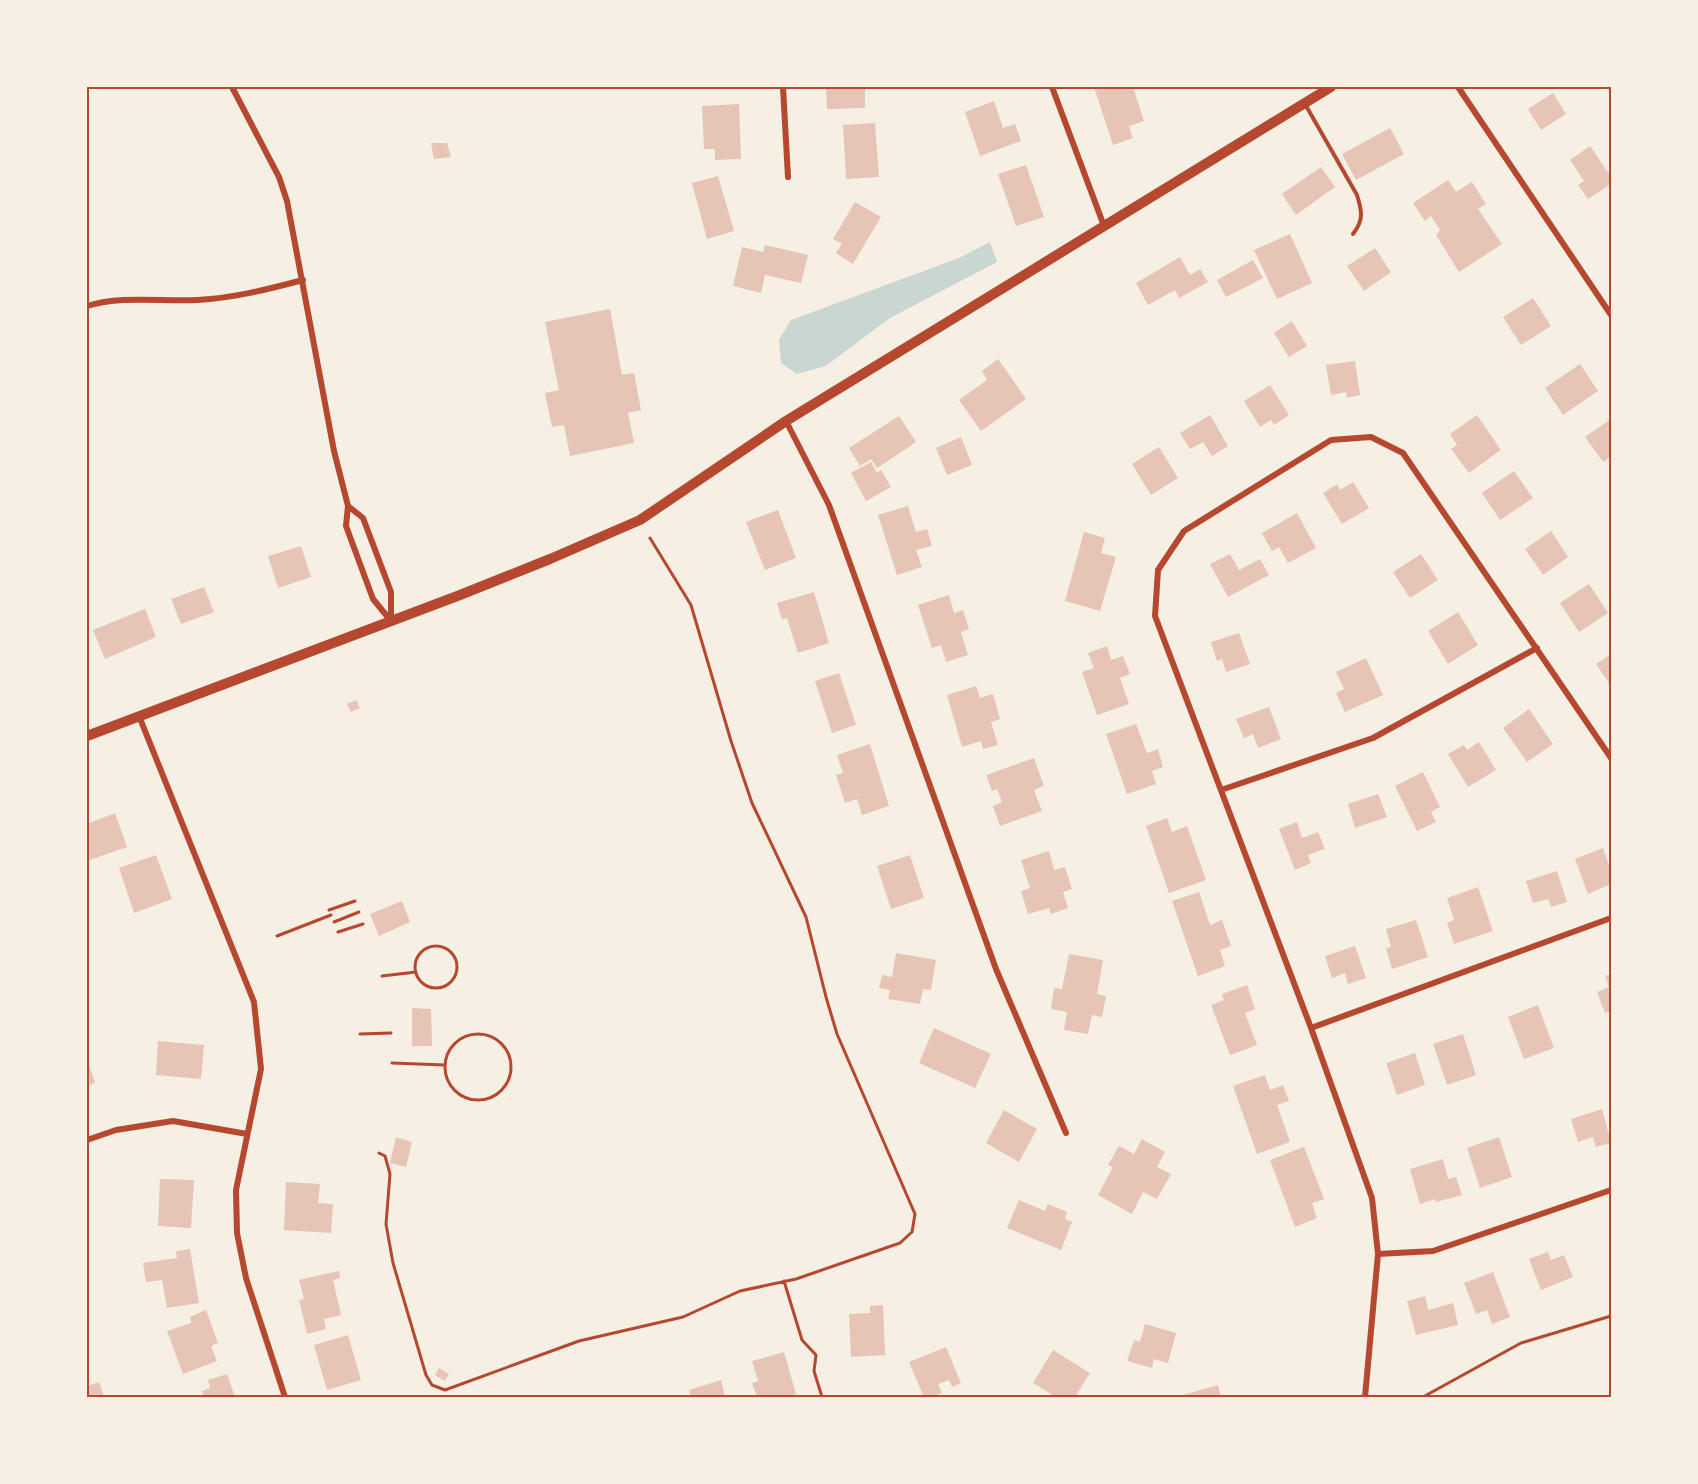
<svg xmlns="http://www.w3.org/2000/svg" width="1698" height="1484" viewBox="0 0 1698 1484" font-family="'Varela Round',sans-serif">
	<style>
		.water { fill: #c9d6d2 }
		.building { fill: #e6c5b7 }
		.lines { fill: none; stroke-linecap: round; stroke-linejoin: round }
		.path { stroke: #b5482f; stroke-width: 3 }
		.service { stroke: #b5482f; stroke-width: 4 }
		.minor { stroke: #b5482f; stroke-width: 6 }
		.tertiary { stroke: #b5482f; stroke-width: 10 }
		.neatline { fill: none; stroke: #b5482f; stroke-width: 2 }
	</style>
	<rect width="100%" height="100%" fill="#f6efe4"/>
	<!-- water -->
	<path class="water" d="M990,242L997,262L890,318L826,366L797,374L781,363L779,340L791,320L959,258Z"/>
	<!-- building -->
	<path class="building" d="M826,87H865V108L827,109Z
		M1094,87H1133L1144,121L1129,126L1133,138L1113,145Z
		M1553,93L1566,114L1541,130L1528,109Z
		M994,101L1003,128L1015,124L1021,141L980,156L965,112Z
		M739,104L741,159L715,160V149H704L702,106Z
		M875,123L879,177L846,179L843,125Z
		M1390,128L1404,154L1356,180L1342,154Z
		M431,143H447L451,157L434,159Z
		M1590,146L1611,177V184L1588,199L1578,185L1584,181L1570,160Z
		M1026,165L1044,217L1016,226L998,174Z
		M1321,167L1335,187L1296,215L1282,194Z
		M718,176L734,231L707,239L692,183Z
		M1448,180L1456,192L1472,182L1486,204L1478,209L1502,244L1459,272L1436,235L1440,230L1431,216L1425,221L1413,203Z
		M855,202L881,217L853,264L836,253L842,244L833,239Z
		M1290,234L1312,283L1277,299L1254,250Z
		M765,245L808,255L801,283L765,275L761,293L733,286L742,247L763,252Z
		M1375,248L1391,272L1364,291L1347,266Z
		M1180,257L1190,275L1200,269L1208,282L1179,298L1175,290L1148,305L1136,283Z
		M1253,260L1263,278L1226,297L1217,280Z
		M1533,298L1551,326L1521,345L1503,317Z
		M610,309L622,375L634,373L641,410L628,413L634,443L570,456L564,425L552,427L545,393L559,390L545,322Z
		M1292,321L1307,346L1289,357L1274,333Z
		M998,359L1026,399L981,431L959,400L987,380L982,371Z
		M1355,361L1360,395L1347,398L1346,392L1331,395L1326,365Z
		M1580,364L1598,391L1563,415L1545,388Z
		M1270,385L1289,415L1274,425L1271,420L1260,427L1244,401Z
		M1210,415L1228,446L1212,456L1203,442L1190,449L1180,433Z
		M1477,415L1501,450L1469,473L1451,449L1457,445L1450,434Z
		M899,416L916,442L877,468L871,459L860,466L849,448Z
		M1611,419V456L1603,462L1585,437Z
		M961,437L972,465L947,475L936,448Z
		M1159,447L1178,478L1151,495L1132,464Z
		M871,462L877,473L881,470L891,487L866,501L851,473Z
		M1514,471L1533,498L1500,520L1482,493Z
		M1353,482L1369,508L1342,524L1323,493L1337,484L1340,490Z
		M908,506L916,532L927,529L932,546L916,550L922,567L897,575L878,515Z
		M778,510L796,558L765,570L746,522Z
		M1297,513L1316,548L1288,563L1279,547L1272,551L1262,533Z
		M1551,531L1568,557L1543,575L1525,549Z
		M1084,532L1105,538L1101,553L1116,557L1100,611L1065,601Z
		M301,546L311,577L278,588L268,556Z
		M1230,554L1239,570L1260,559L1269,575L1228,597L1210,564Z
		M1421,554L1438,580L1410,598L1393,572Z
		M1589,584L1608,613L1579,632L1560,603Z
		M204,587L214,612L181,624L171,599Z
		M814,592L829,643L798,653L787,618L782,620L777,603Z
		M949,595L954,613L963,610L969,629L961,632L968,655L946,662L941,645L932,648L918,605Z
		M145,609L156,637L105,659L93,630Z
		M1458,612L1478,645L1448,664L1428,631Z
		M1239,633L1250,664L1226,672L1222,659L1217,661L1211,642Z
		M1107,646L1111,660L1123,656L1130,674L1120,678L1129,704L1097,715L1082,672L1094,668L1088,653Z
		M1611,654V686L1596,664Z
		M1366,658L1383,695L1345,712L1336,693L1344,689L1336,672Z
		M839,673L856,725L832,733L815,681Z
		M976,686L980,698L993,694L1000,719L991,722L998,745L983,749L981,741L962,747L947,695Z
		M356,700L360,708L351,712L347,704Z
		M1269,707L1281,739L1258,748L1253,734L1244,738L1236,719Z
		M1529,709L1553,744L1527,762L1503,728Z
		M1136,724L1147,753L1158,749L1163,767L1152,771L1156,784L1127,794L1106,734Z
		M1479,742L1496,770L1468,787L1448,754L1464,745L1467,750Z
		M870,744L889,806L862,815L857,799L845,803L836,775L843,773L837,755Z
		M1034,758L1044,786L1034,790L1042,811L1000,826L993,806L1002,802L997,789L992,791L986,775Z
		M1423,772L1440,807L1431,812L1436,822L1417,831L1395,786Z
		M1378,794L1387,817L1355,828L1348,804Z
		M115,813L127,847L87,861V824Z
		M1167,818L1172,832L1187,826L1206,880L1169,893L1146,826Z
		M1297,822L1302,838L1318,832L1325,849L1308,855L1311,863L1295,870L1279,829Z
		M1603,848L1611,870V884L1588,894L1575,859Z
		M1049,851L1054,870L1065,867L1072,889L1063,892L1068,908L1051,914L1049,908L1028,914L1021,891L1030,888L1021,860Z
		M156,855L172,899L134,913L119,868Z
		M910,855L924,898L891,909L877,866Z
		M1557,871L1567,902L1551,907L1548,899L1533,903L1526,881Z
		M1478,887L1493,931L1454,944L1447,923L1454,920L1447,898Z
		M1199,892L1210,925L1222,920L1231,946L1220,950L1225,966L1198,976L1172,901Z
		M402,901L410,922L379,936L370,914Z
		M1416,920L1428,957L1392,969L1386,948L1391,947L1386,929Z
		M1355,946L1366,978L1348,984L1345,973L1332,978L1325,956Z
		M896,953L936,960L931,990L923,989L920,1004L888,999L890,990L879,988L882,975L892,977Z
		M1069,954L1103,960L1097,994L1106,996L1102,1017L1092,1015L1088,1034L1064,1030L1067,1012L1051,1009L1054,988L1062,989Z
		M1611,974V1011L1605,1013L1597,992L1609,987L1605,976Z
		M1247,985L1255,1009L1245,1013L1257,1045L1230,1055L1211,1005L1224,1000L1222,994Z
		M1538,1005L1554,1048L1524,1059L1508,1017Z
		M412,1008L431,1009L432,1046H412Z
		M934,1028L991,1054L975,1088L919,1063Z
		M1463,1034L1476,1075L1447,1085L1433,1044Z
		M158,1041L204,1045L201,1079L156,1075Z
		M1415,1053L1425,1085L1397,1095L1386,1063Z
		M87,1058L95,1083L87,1086Z
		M1265,1075L1270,1090L1283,1085L1289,1101L1277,1105L1290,1142L1257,1154L1233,1086Z
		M1602,1109L1611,1143L1596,1147L1593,1137L1578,1142L1571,1119Z
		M1004,1110L1037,1129L1019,1162L986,1143Z
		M396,1137L412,1142L406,1167L390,1163Z
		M1499,1137L1512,1177L1480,1188L1467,1148Z
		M1142,1139L1165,1152L1157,1167L1171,1174L1157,1199L1143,1192L1132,1214L1098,1195L1113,1167L1108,1165L1119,1146L1134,1154Z
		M1304,1147L1324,1199L1312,1203L1317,1218L1295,1227L1270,1160Z
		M1443,1159L1448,1179L1456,1177L1462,1195L1436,1202L1435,1199L1420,1204L1410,1169Z
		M160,1179L194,1180L191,1228L158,1226Z
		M286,1182L320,1184L318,1203L333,1204L331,1233L284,1230Z
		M1019,1200L1045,1211L1048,1204L1067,1212L1065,1219L1072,1222L1061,1250L1007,1228Z
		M190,1249L199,1303L167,1308L162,1280L146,1282L143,1263L177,1258L176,1251Z
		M1548,1252L1551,1260L1564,1255L1573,1277L1541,1290L1529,1259Z
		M339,1271L340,1278L333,1280L341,1315L324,1319L326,1329L307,1334L299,1300L304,1299L299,1280Z
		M1493,1272L1510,1317L1492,1324L1487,1310L1476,1314L1464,1283Z
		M1425,1296L1428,1310L1453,1303L1458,1325L1416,1335L1407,1301Z
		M883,1305L885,1355L851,1357L849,1314L870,1313V1306Z
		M206,1310L218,1343L211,1346L217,1361L183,1374L167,1331L191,1323L190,1317Z
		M1145,1324L1176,1333L1168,1363L1154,1359L1152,1368L1127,1361L1134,1340L1140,1342Z
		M348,1335L361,1380L327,1390L314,1345Z
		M946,1347L961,1383L952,1387L949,1380L938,1384L942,1393L932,1397H924L909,1362Z
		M1053,1350L1090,1373L1075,1397H1056L1033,1383Z
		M784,1352L796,1394L786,1397H757L752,1383L758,1381L752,1361Z
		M439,1368L449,1374L445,1381L435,1375Z
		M227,1374L235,1397H204L202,1391L210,1388L208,1380Z
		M721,1380L725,1397H691L689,1390Z
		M99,1382L104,1397H87V1386Z
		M1218,1385L1221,1397H1184L1183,1395Z"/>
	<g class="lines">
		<!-- path -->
		<path class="path" d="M329,910L355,901
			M334,922L359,912
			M338,932L363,924
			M277,936L331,915
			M415 967a21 21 0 1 1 42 0a21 21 0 1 1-42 0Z
			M382,976L416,972
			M445 1067a33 33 0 1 1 66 0a33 33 0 1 1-66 0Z
			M360,1034L391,1033
			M392,1063L445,1065
			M379,1153L385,1156L390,1174L386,1224L393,1263L426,1375L432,1385L445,1390L579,1341L683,1317L740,1291L796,1279L900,1243L912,1232L915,1214L837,1034L826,997L806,917L752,803L731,741L691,605L650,538
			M784,1281L802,1340L816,1355L814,1371L822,1397
			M1423,1397L1521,1343L1611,1316"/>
		<!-- service -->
		<path class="service" d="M1305,104L1357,195C1362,211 1364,220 1353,234"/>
		<!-- minor -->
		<path class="minor" d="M232,87L279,177L287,201L334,451L348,506L346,526L373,599L391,621
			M783,87L788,177
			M1052,87L1104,226
			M1458,87L1611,315
			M87,306C122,295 162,302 198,300C234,298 269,289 303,280
			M786,421L829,505L996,969L1066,1133
			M348,506L363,518L391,592V620
			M139,716L254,1002L261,1069L236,1190L237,1233L246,1278L285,1397
			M1221,790L1373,738L1537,648
			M1311,1028L1611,918
			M87,1140L116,1130L173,1121L247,1134
			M1378,1254L1433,1251L1611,1190
			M1365,1397L1378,1254L1372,1198L1311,1028L1155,616L1158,570L1184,531L1331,440L1371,437L1403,453L1611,758"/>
		<!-- tertiary -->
		<path class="tertiary" d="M87,736L460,595L550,559L640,520L786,421L1331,87"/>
	</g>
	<!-- border -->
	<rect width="1698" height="1484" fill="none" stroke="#f6efe4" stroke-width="177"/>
	<rect x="88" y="88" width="1522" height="1308" class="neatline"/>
</svg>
